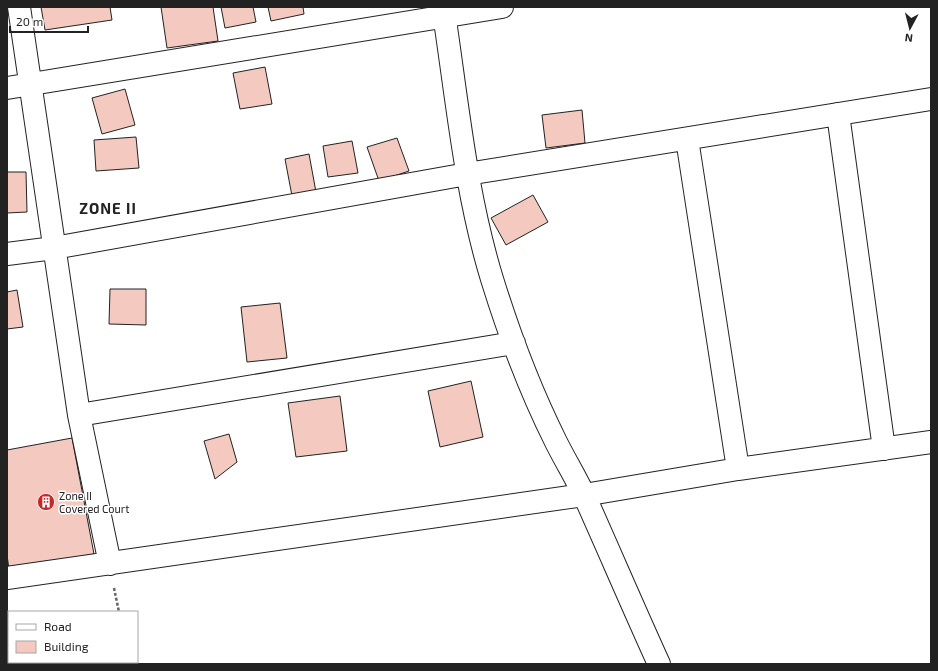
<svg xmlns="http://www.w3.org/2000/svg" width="938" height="671" viewBox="0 0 938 671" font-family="'Exo 2',sans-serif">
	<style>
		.building { fill: #f3c9c0; stroke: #222 }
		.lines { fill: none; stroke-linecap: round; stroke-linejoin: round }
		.minor-casing { stroke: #222; stroke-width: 24 }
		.path { stroke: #646464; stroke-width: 2.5; stroke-dasharray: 3 2; stroke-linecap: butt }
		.minor { stroke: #fff; stroke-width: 22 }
		.labels { text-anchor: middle; stroke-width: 3; stroke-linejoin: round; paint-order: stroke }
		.poi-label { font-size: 11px; fill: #222; stroke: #fff; text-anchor: start }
		.district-label { font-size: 15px; font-weight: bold; letter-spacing: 1px; fill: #222; stroke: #fff }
	</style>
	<rect width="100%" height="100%" fill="#fff"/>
	<!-- building -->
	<path class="building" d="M41,7H110L112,20L45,30Z
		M161,7H213L218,41L167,48Z
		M221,7H253L256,22L225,28Z
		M268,7H303L304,14L271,21Z
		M265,67L272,104L240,109L233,73Z
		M125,89L135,125L102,134L92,98Z
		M582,110L585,143L546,148L542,115Z
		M136,137L139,168L96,171L94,140Z
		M397,138L409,171L379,181L367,147Z
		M352,141L358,173L328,177L323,146Z
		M309,154L316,192L292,196L285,159Z
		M7,172H26L27,212L7,213Z
		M533,195L548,222L506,245L491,218Z
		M110,289H146V325L109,324Z
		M17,290L23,327L7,329V292Z
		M280,303L287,358L247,362L241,307Z
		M471,381L483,437L440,447L428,391Z
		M340,396L347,451L296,457L288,403Z
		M229,434L237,462L215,479L204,441Z
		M72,438L94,554L9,569L7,555V450Z"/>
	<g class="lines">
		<defs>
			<path id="minor" d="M19,7L79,415L110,564
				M443,7C457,98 465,191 492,279C509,334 530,390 556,442C565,460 576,478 585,497C610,553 634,609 659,664
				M7,88L502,7
				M838,114L884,449
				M687,139L738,469
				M7,254L54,248L467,174L931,99
				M79,415L514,343
				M7,578L584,495L738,469L931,442"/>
		</defs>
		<!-- minor casing -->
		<use href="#minor" class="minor-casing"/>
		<!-- path -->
		<path class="path" d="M114,588L119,612
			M128,662V664"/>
		<!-- minor -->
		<use href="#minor" class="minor"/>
	</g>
	<!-- icons -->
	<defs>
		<symbol id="building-disc" viewBox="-11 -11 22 22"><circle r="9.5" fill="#c62828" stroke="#fff"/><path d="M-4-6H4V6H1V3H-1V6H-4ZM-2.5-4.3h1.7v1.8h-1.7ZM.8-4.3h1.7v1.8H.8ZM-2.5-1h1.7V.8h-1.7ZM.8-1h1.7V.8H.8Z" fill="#fff"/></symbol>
	</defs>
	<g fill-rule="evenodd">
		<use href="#building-disc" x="36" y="492" width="20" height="20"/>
	</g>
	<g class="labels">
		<!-- poi labels -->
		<g class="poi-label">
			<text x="59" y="500">Zone II<tspan x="59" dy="13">Covered Court</tspan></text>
		</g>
		<!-- district labels -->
		<g class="district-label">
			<text x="108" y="214">ZONE II</text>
		</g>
	</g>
	<!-- border -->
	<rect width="938" height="671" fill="none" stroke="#222222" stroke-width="16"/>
	<!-- legend -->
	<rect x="8" y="611" width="130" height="52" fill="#ffffff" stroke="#a7a7a7"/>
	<rect x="16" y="624" width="20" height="6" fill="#ffffff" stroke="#a7a7a7"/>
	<text x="44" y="631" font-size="12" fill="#222222">Road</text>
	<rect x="16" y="641" width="20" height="12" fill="#f3c9c0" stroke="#a7a7a7"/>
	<text x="44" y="651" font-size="12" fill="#222222">Building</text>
	<!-- north arrow -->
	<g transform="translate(910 28) rotate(187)" stroke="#ffffff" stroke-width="3" paint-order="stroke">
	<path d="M0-3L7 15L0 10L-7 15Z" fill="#222222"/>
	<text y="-6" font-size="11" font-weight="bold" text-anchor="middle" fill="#222222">N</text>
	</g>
	<!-- scale -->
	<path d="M10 26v6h78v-6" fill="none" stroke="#222222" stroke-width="2"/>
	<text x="16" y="26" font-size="12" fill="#222222" stroke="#ffffff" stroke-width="3" paint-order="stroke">20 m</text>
</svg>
